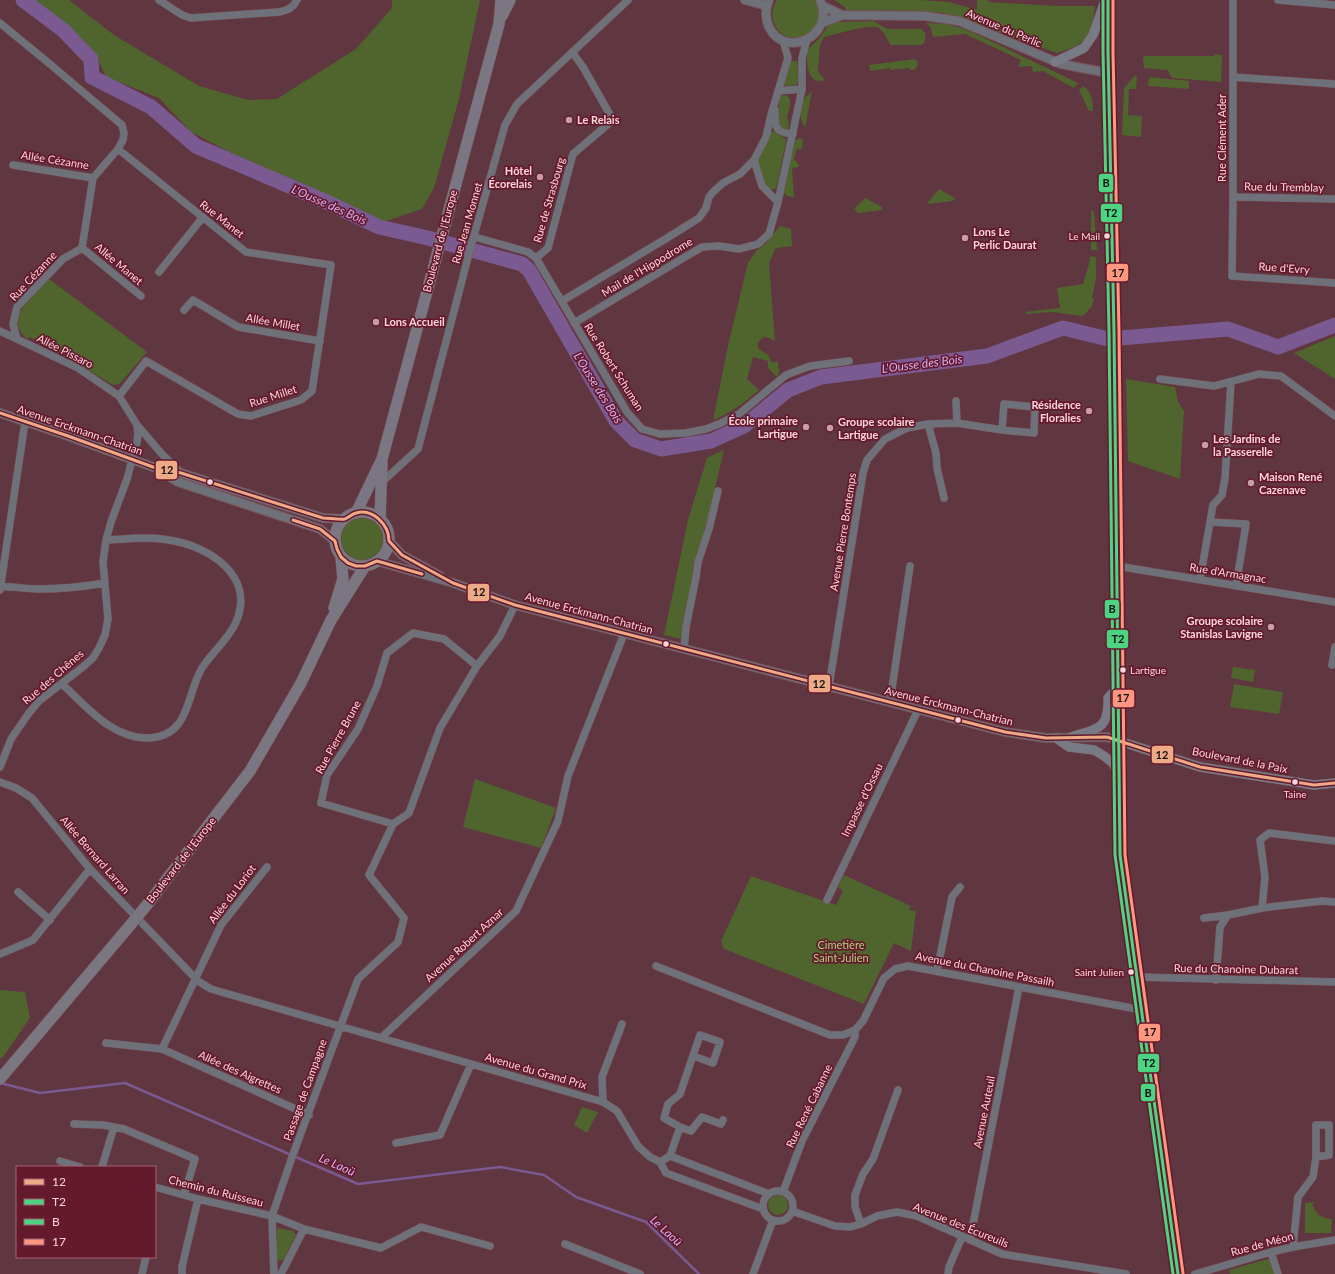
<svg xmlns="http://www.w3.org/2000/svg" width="1335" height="1274" viewBox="0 0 1335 1274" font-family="Lato,sans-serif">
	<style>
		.green { fill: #50642d }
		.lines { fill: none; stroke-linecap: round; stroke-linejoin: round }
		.stream { stroke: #7b5991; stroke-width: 2.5 }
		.river { stroke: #7b5991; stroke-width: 15 }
		.minor-casing { stroke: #79565e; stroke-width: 8 }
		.tertiary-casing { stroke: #79565e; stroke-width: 10 }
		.secondary-casing { stroke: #79565e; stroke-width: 10 }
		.primary-casing { stroke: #79565e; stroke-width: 12 }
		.minor { stroke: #6f717a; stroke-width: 7 }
		.tertiary { stroke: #6f717a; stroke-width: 8 }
		.secondary { stroke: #787b86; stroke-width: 9 }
		.primary { stroke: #7a7782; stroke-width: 11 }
		.primary-bridge-casing { stroke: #79565e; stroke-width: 12; stroke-linecap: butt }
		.primary-bridge { stroke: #7a7782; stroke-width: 11 }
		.bus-1-casing { stroke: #65192d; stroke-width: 6 }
		.bus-2-casing { stroke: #65192d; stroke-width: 6 }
		.bus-3-casing { stroke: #65192d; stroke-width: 6 }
		.bus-4-casing { stroke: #65192d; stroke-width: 6 }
		.bus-1 { stroke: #eea986; stroke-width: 3 }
		.bus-2 { stroke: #4dd483; stroke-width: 3 }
		.bus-3 { stroke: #4dd483; stroke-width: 3 }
		.bus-4 { stroke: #ff9780; stroke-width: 3 }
		.poi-dot { fill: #c69ea5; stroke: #65192d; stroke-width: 1.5 }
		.bus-dot { fill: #fdd6db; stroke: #65192d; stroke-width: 1.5 }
		.labels { text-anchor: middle; stroke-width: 3.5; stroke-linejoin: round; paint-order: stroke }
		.bus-label { font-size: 10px; fill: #fdd6db; stroke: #65192d; text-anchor: end }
		.street-label { font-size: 11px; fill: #fdd6db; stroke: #65192d }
		.poi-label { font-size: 11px; font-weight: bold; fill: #fdd6db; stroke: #65192d; text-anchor: start }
		.park-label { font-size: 11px; fill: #acd77a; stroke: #65192d }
		.water-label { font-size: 12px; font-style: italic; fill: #d6b0f5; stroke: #65192d }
		.line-badge { stroke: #65192d; stroke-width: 1.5 }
		.pale-badge-label { font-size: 11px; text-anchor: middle; font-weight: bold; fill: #111 }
	</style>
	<rect width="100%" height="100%" fill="#603640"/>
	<!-- green -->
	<path class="green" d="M31,0H69L114,35L199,86L248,100L277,99L294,88L356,49L392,8V0H480L459,99L434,188L422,209L380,223L304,184L243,159L191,132L159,98L106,77L95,53Z
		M777,0H814C836,33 782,55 773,20C771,13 773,6 777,0Z
		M834,0H921L949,2L977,10V0H988V2L1058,6H1095L1093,21L1090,32L1085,40L1076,47L1057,53L1014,38L961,17L943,13L923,11L845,10V7Z
		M873,21L887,29H921C927,33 926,37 924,43L921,45H891C887,40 885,33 880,29C874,22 834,35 824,37L820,45L818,71L825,80C823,80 821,81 819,81C806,80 806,58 808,49L819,39L827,27L835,22Z
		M926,23L947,24L965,29L997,44L1078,83L1074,88L1043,71L1033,72L1032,66L1018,67L1021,60L965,34L933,37L931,28Z
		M1214,54L1222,55L1221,82L1173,78L1170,75L1168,70L1144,68L1143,59L1145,55L1147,56H1214Z
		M915,59C919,62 918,68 914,70H911L909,68L890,70V68L870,71L869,65Z
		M791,61H797C798,69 800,77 797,85L783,86Z
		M1135,75L1137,78L1136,89H1129L1128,115L1142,116L1141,137L1122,135L1124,88Z
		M1149,77L1189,81V89L1148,86Z
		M1083,86C1092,91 1093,102 1093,111H1089L1079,90Z
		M812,91L805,128C797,114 799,102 812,91Z
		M783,95C795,95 789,110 787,118L789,123L788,130H784C771,119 782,113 778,98Z
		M773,131L785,138L786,142L776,189L769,190L767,189L757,162L768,140L770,133Z
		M799,138L803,140L802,149H797L794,159L799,165V167L792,168L794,197C789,197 785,196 783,191L795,141Z
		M939,189L955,198L952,201L928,204V202Z
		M865,198L882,207V210L858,213L854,209Z
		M1091,211H1094L1097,250H1091Z
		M780,226L791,229L792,246L776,248L769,263L775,341L769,338L763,337L758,343V348L768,355L772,363L778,361L779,371L777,377L768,368V361L753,357L747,379L759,390C745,402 731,413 713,420L729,341L748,263L756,251L767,242Z
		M1090,256L1096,257V278L1092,298L1094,299L1092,306L1083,316L1052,312L1026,314L1025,312L1060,308L1057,288L1083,284L1089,264Z
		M49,279L147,352L123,380L119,384L113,385L75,362L74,359L30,337L27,339C16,328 14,321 23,307Z
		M1335,336V379L1294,353Z
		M1126,379L1175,387L1178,402L1184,411L1180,479L1128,461Z
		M724,450L704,534L694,562L682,639L664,635L688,520L707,458Z
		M341 539a21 21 0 1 1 42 0a21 21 0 1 1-42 0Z
		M1233,667L1255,670L1253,682L1231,678Z
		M1234,684L1283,692L1279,714L1230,707Z
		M475,779L556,808L541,848L463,827Z
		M844,875L911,906L909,910L916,911L911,951L894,943L864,1004L724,949L721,941L751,876L836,905L843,891L838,887Z
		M0,990L25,992L30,1018L3,1057L0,1059Z
		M582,1107L598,1112L587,1133L574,1125Z
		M768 1205a10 10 0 1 1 20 0a10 10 0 1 1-20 0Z
		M1314,1202L1312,1204C1316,1214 1322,1219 1332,1219L1331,1233H1305V1203Z
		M278,1228L293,1231L296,1235L284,1259L280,1261L277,1258V1231Z
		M1272,1258L1277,1274H1230L1229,1270Z"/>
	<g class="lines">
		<!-- stream -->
		<path class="stream" d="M0,1083L40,1093L125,1083L358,1184L500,1167L544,1175L576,1197L646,1222L699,1274"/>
		<!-- river -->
		<path class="river" d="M23,0L63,30L91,59L92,77L151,107L196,146L329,203L379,227L428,238L522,264L529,270L616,421L635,440L661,449L711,441L744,426L788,390L821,377L987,356L1063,328L1108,339L1228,329L1278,347L1335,325"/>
		<defs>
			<path id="minor" d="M159,0L182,15L191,18L279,12C288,10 293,8 297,0
				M1233,0V197L1232,276L1335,283
				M1278,0L1335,5
				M0,23L51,65L122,125L124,133L123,140L118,149L93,178L82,248L63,259L17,307L13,324L17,339
				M1233,77L1335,84
				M778,91L802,89
				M775,110C775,127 774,132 793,134
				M118,149L246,252L331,265L312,391L301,400L251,416L238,414L146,361L119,396
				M754,160L762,186L778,202
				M13,165L93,178
				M1233,197L1335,199
				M475,237L528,252L536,258L627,412L642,429L660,434L686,433L706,429L719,424L739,414L786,375L810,366L849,361
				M82,248L141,296
				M536,258L548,248L573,154L613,120L583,67L572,52
				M159,272L203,217
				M562,301L667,238L699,218L706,208L709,197L713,192L723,183L740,174L754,160L766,137L771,115L788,58L783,40
				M184,310L193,300L238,327L320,341
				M574,323L702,247L719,246L739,249L758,244L769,234L778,202L802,89V58L807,40
				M0,331L78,368L119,396L137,425L138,434L137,442L134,450L132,460L127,479L111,522L106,540L103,562L108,619L105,635L99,648L93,658L84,666L39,701L29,713L11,739L0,767
				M1160,379L1214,386L1259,374L1281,376L1335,416
				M956,401L957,423
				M928,424L936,453L937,468L944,498
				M138,426L161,453L181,473
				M382,482L418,449L471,246L505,125L517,104L628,0
				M1210,522L1246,524L1236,586
				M1117,566L1335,602
				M1200,580L1213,505L1222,495L1225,478L1231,382
				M0,587C13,586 24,589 37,589C61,589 82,587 105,583
				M0,590L25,422
				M684,649L686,627L696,577L698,562L709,529L718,491
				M1332,665L1335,647
				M62,684C86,706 113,740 150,738C191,735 186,694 202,668C212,652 229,639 236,622C256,576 209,546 169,540C148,536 127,539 106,540
				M829,686L863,473L867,460L885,439L907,428L928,424L957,423L1002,430L1034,433L1035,407L1004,404L1002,430
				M890,702L910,566
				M0,782L16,788L32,798L90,869L198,981L211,989L381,1038L516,911L558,821L568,776L624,634
				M393,824L321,803L327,775L358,729L377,686L387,653L413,633L444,639L477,666
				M18,892L50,920
				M827,900L918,710
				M1262,908L1265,877L1260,840L1269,833L1335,841
				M1204,918L1228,915
				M0,954L33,940L90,869
				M656,966L830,1035H843L855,1030L863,1021L884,978L895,969L908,966L1142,1010
				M937,971L952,897L960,887
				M1137,977L1335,982
				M1216,980L1220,927L1228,915L1262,908L1322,901L1335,902
				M381,1038L603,1102L617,1111L638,1146L650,1157L660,1162
				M106,1043L162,1049L309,1115
				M162,1049L221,925L267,867
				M693,1056L713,1063L720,1042L700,1035L680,1094L668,1104L664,1118L680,1127L691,1131L702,1117L721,1124L723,1120
				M603,1102L602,1077L622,1024
				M74,1124L103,1125L124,1129L195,1159L184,1195
				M396,1143L440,1135L471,1064
				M670,1156L680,1127
				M60,1161L80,1167
				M102,1167L114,1127
				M155,1187L198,1199L272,1216L304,1229L281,1274
				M763 1206a15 15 0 1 1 30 0a15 15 0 1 1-30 0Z
				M783,1192L802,1141L855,1037V1030
				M763,1209L666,1173L660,1162L670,1156L769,1194
				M792,1211L835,1226L850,1227L861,1224L877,1216L897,1212L917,1216L1002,1254L1126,1274
				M861,1224L855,1207V1195L863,1174L873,1159L898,1090
				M304,1229L381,1248L421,1227L490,1246
				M970,1240L1019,987
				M565,1244L640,1274
				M1293,1247L1298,1197L1313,1177L1316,1157V1125H1329V1155L1316,1157
				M1271,1252L1278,1274
				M142,1274L146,1257
				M182,1274V1267L198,1199
				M274,1274L272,1216L291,1160L358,979L398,942L404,918L369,875L393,824L409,813L440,728L477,666L500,636L515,605
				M753,1274L773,1220
				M948,1274L949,1267L962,1237
				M1195,1274L1271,1252L1293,1247L1335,1240"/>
			<path id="tertiary" d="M745,0L767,6
				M769,0C765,9 765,18 769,27C785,60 836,36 820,0
				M823,6L842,15L925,16L959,21L1061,64L1108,73
				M822,23L842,15
				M0,413L68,436L153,467L181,473L323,518L344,519
				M159,470L178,482L320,529L335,541
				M389,541L402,555L440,576
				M377,561L453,583L515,605L1005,732L1046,738L1107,737L1119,741"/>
			<path id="secondary" d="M1108,0V52L1114,331L1120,855L1178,1274
				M1055,62L1084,48L1093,35L1105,1
				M1071,737C1097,729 1109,730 1108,698L1118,687
				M1056,738L1069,747L1094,750L1104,756L1113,763L1118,774
				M1119,741L1200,767L1314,785L1335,783"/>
			<path id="primary" d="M502,16L510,0
				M335 539a27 27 0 1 1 54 0a27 27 0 1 1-54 0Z
				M356,513L382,459L499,24L501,0
				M380,519L382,463
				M334,608L343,579L341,557
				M146,906L250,771L301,683L331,620L365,566
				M0,1079L127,929"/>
		</defs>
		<!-- minor casing -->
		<use href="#minor" class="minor-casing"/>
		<!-- tertiary casing -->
		<use href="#tertiary" class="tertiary-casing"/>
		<!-- secondary casing -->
		<use href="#secondary" class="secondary-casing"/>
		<!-- primary casing -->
		<use href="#primary" class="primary-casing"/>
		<!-- minor -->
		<use href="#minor" class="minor"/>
		<!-- tertiary -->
		<use href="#tertiary" class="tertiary"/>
		<!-- secondary -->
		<use href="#secondary" class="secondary"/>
		<!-- primary -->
		<use href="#primary" class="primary"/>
		<defs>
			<path id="primary-bridge" d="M127,929L146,906"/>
		</defs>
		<!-- primary-bridge casing -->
		<use href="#primary-bridge" class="primary-bridge-casing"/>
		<!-- primary-bridge -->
		<use href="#primary-bridge" class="primary-bridge"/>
		<defs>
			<path id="bus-1" d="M0,413L68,436L153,467L181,473L323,518C329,518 339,520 345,519C349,517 352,514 356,513C373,508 389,525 389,541L402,555L453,583L515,605L1005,732L1046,738L1107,737L1200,767L1314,785L1335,783
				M293,520L320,529L335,541L337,549L341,557L348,563L356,566H365L377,561L422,574"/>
			<path id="bus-2" d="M1108,0V52L1114,331L1120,855L1178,1274"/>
			<path id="bus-3" d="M1103,0V52L1109,331L1115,855L1173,1274"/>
			<path id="bus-4" d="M1113,0V52L1119,331L1125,855L1183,1273"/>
		</defs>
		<!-- bus-1 casing -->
		<use href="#bus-1" class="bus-1-casing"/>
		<!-- bus-2 casing -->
		<use href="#bus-2" class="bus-2-casing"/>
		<!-- bus-3 casing -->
		<use href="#bus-3" class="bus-3-casing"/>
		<!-- bus-4 casing -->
		<use href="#bus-4" class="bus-4-casing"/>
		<!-- bus-1 -->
		<use href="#bus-1" class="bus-1"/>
		<!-- bus-2 -->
		<use href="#bus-2" class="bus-2"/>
		<!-- bus-3 -->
		<use href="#bus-3" class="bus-3"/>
		<!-- bus-4 -->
		<use href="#bus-4" class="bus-4"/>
	</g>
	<!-- markers -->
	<g class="poi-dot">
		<circle cx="569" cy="120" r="4"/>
		<circle cx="540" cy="177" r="4"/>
		<circle cx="965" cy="238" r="4"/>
		<circle cx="376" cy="322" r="4"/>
		<circle cx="1089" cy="411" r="4"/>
		<circle cx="806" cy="427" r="4"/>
		<circle cx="830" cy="428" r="4"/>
		<circle cx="1205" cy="445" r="4"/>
		<circle cx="1251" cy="483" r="4"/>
		<circle cx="1271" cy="627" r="4"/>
	</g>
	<g class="bus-dot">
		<circle cx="1107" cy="236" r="3.5"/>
		<circle cx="210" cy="482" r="3.5"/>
		<circle cx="666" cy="644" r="3.5"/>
		<circle cx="1123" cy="670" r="3.5"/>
		<circle cx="958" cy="720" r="3.5"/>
		<circle cx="1295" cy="782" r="3.5"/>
		<circle cx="1131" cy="972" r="3.5"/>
	</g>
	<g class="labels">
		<!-- bus labels -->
		<g class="bus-label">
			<text x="1100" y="240">Le Mail</text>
			<text x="1130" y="674" text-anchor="start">Lartigue</text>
			<text x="1295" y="798" text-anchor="middle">Taine</text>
			<text x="1124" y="976">Saint Julien</text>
		</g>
		<!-- street labels -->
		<g class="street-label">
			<text transform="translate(1004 28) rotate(23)" y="4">Avenue du Perlic</text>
			<text transform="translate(1222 138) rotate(-90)" y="4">Rue Clément Ader</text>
			<text transform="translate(55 160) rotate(9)" y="4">Allée Cézanne</text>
			<text transform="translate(1284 187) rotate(1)" y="4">Rue du Tremblay</text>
			<text transform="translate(549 200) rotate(-74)" y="4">Rue de Strasbourg</text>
			<text transform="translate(222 219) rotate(38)" y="4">Rue Manet</text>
			<text transform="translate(467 223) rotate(-74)" y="4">Rue Jean Monnet</text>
			<text transform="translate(440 241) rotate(-75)" y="4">Boulevard de l'Europe</text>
			<text transform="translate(119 264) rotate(40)" y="4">Allée Manet</text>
			<text transform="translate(647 267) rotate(-31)" y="4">Mail de l'Hippodrome</text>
			<text transform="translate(1284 268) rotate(4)" y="4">Rue d'Evry</text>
			<text transform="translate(33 276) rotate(-47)" y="4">Rue Cézanne</text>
			<text transform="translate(273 322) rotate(10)" y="4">Allée Millet</text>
			<text transform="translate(65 351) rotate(27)" y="4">Allée Pissaro</text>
			<text transform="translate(614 367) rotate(58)" y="4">Rue Robert Schuman</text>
			<text transform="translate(273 396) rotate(-18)" y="4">Rue Millet</text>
			<text transform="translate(80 430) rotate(19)" y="4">Avenue Erckmann-Chatrian</text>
			<text transform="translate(843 532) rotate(-81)" y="4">Avenue Pierre Bontemps</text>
			<text transform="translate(1228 573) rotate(9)" y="4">Rue d'Armagnac</text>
			<text transform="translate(589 613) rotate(15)" y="4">Avenue Erckmann-Chatrian</text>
			<text transform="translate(53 677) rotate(-41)" y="4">Rue des Chênes</text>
			<text transform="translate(949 706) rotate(14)" y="4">Avenue Erckmann-Chatrian</text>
			<text transform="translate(338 737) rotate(-61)" y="4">Rue Pierre Brune</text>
			<text transform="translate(1240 760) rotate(11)" y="4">Boulevard de la Paix</text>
			<text transform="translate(862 800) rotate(-64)" y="4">Impasse d'Ossau</text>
			<text transform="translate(95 855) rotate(49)" y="4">Allée Bernard Larran</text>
			<text transform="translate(181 860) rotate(-52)" y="4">Boulevard de l'Europe</text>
			<text transform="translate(232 894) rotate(-53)" y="4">Allée du Loriot</text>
			<text transform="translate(464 945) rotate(-43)" y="4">Avenue Robert Aznar</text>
			<text transform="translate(985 969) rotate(11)" y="4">Avenue du Chanoine Passailh</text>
			<text transform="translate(1236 969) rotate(1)" y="4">Rue du Chanoine Dubarat</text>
			<text transform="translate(536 1071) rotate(16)" y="4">Avenue du Grand Prix</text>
			<text transform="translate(240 1072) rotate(24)" y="4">Allée des Aigrettes</text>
			<text transform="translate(305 1090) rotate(-70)" y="4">Passage de Campagne</text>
			<text transform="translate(809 1106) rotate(-64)" y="4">Rue René Cabanne</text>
			<text transform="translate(984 1112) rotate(-79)" y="4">Avenue Auteuil</text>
			<text transform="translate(216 1191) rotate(14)" y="4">Chemin du Ruisseau</text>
			<text transform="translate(961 1225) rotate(22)" y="4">Avenue des Écureuils</text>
			<text transform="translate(1262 1244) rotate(-15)" y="4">Rue de Méon</text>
		</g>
		<!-- poi labels -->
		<g class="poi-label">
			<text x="577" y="124">Le Relais</text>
			<text x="532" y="175" text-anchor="end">Hôtel<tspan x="532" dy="13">Écorelais</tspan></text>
			<text x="973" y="236">Lons Le<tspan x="973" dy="13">Perlic Daurat</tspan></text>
			<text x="384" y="326">Lons Accueil</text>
			<text x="1081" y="409" text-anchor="end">Résidence<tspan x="1081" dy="13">Floralies</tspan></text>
			<text x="798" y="425" text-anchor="end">École primaire<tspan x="798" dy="13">Lartigue</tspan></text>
			<text x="838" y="426">Groupe scolaire<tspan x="838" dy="13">Lartigue</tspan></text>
			<text x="1213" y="443">Les Jardins de<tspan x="1213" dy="13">la Passerelle</tspan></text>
			<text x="1259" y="481">Maison René<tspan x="1259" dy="13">Cazenave</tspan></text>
			<text x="1263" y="625" text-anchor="end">Groupe scolaire<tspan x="1263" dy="13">Stanislas Lavigne</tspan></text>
		</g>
		<!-- park labels -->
		<g class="park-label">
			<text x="841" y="949">Cimetière<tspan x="841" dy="13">Saint-Julien</tspan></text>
		</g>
		<!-- water labels -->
		<g class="water-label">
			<text transform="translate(329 205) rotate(24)" y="4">L'Ousse des Bois</text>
			<text transform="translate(922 364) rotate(-7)" y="4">L'Ousse des Bois</text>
			<text transform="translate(598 388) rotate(58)" y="4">L'Ousse des Bois</text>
			<text transform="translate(337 1165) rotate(24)" y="4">Le Laoü</text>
			<text transform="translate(666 1231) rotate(42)" y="4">Le Laoü</text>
		</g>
	</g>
	<g class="line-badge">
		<rect x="1098" y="173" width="16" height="20" rx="4" fill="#4dd483"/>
		<rect x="1100" y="203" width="23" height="20" rx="4" fill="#4dd483"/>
		<rect x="1106" y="263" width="23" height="19" rx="4" fill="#ff9780"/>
		<rect x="155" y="460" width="23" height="20" rx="4" fill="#eea986"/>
		<rect x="467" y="583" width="23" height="19" rx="4" fill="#eea986"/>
		<rect x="1104" y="599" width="16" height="20" rx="4" fill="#4dd483"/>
		<rect x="1106" y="629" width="23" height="20" rx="4" fill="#4dd483"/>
		<rect x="808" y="674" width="23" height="19" rx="4" fill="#eea986"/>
		<rect x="1112" y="689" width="23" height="19" rx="4" fill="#ff9780"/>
		<rect x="1151" y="745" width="23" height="19" rx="4" fill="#eea986"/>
		<rect x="1138" y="1023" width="23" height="19" rx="4" fill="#ff9780"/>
		<rect x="1137" y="1053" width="23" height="20" rx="4" fill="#4dd483"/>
		<rect x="1140" y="1083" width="16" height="19" rx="4" fill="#4dd483"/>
	</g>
	<g class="pale-badge-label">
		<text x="1106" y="187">B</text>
		<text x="1111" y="217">T2</text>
		<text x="1118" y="277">17</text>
		<text x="167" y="474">12</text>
		<text x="479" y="596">12</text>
		<text x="1112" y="613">B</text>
		<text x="1118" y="643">T2</text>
		<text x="819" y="688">12</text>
		<text x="1123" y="702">17</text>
		<text x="1162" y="759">12</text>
		<text x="1150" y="1036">17</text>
		<text x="1149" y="1067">T2</text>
		<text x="1148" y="1097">B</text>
	</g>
	<!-- legend -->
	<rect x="16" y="1166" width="140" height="92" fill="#65192d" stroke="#a26573"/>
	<rect x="24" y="1179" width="20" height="6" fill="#eea986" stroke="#a26573"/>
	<text x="52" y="1186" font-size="12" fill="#fdd6db">12</text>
	<rect x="24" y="1199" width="20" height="6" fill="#4dd483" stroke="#a26573"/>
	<text x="52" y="1206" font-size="12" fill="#fdd6db">T2</text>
	<rect x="24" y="1219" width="20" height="6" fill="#4dd483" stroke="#a26573"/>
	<text x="52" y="1226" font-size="12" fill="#fdd6db">B</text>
	<rect x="24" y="1239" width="20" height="6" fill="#ff9780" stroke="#a26573"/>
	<text x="52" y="1246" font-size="12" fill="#fdd6db">17</text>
</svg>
